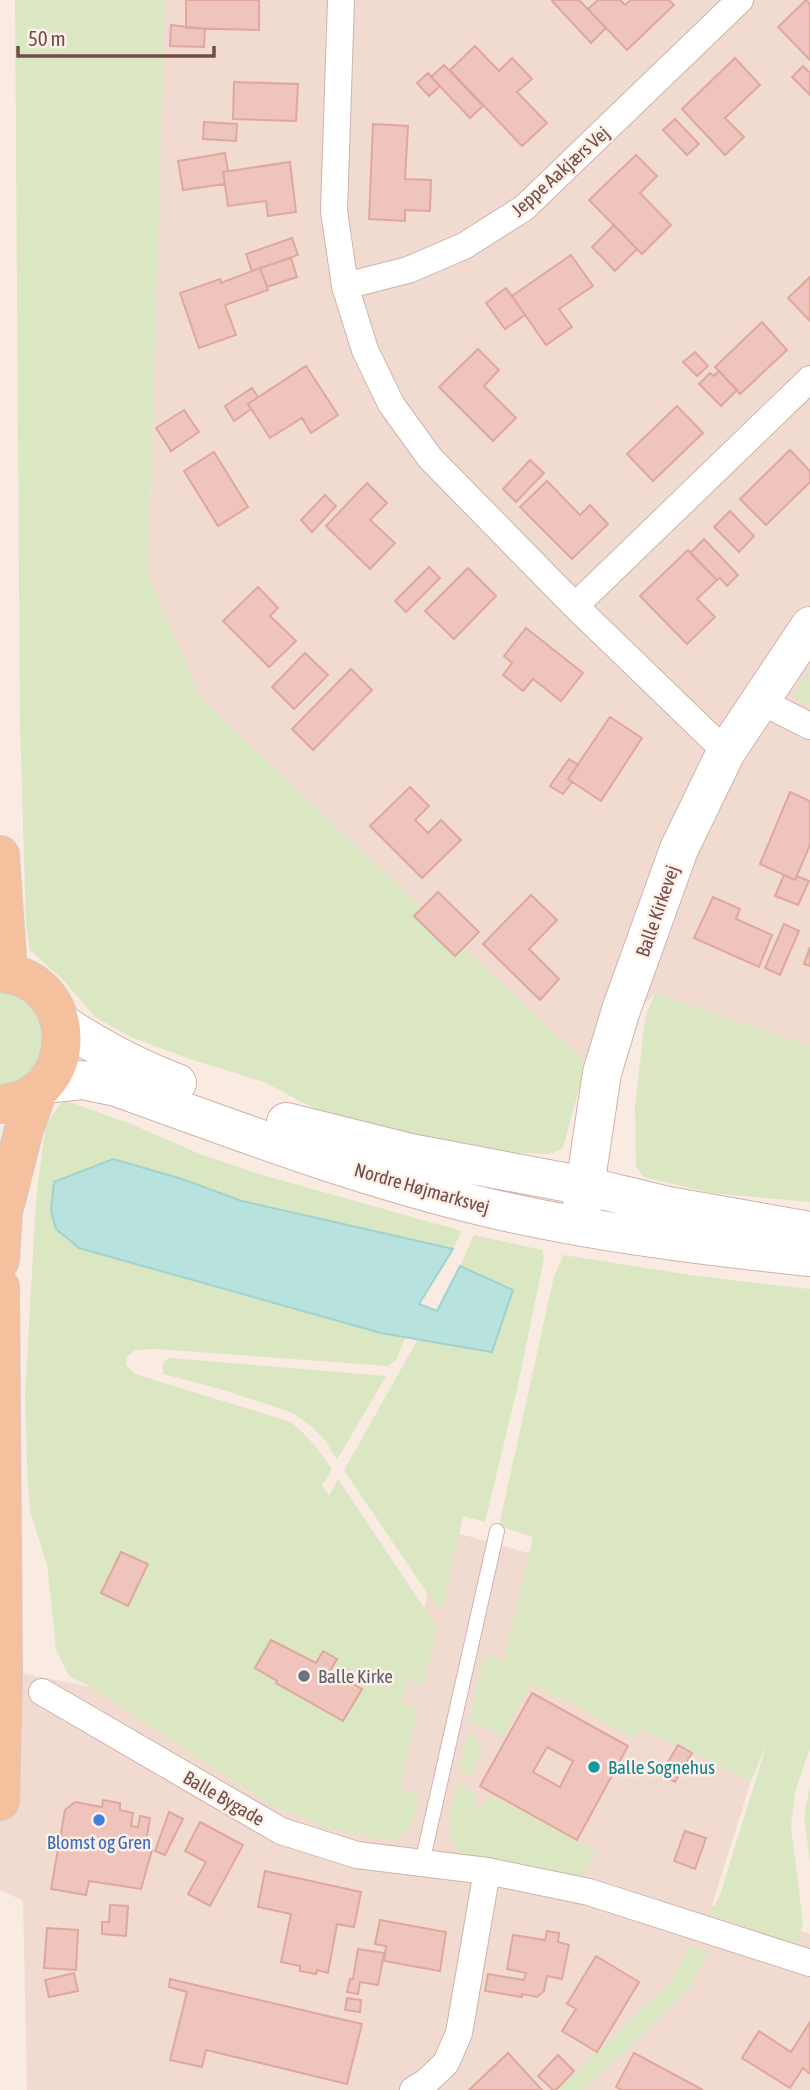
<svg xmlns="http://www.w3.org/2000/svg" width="810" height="2090" viewBox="0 0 810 2090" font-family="'Asap Condensed',sans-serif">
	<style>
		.residential { fill: #f1dbd1 }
		.green { fill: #dae7c2 }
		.water { fill: #b8e2de; stroke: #9fd3cf; stroke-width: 2 }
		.building { fill: #eec4bc; stroke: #dfa79d; stroke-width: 2; fill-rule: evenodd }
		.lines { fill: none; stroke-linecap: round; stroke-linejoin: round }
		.lane-casing { stroke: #cdb3ad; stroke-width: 16 }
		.street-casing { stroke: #cdb3ad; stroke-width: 28 }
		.secondary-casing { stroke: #cfb2aa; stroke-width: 40 }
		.primary-casing { stroke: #d4cac9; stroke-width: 40 }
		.lane { stroke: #fff; stroke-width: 14 }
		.street { stroke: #fff; stroke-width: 26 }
		.secondary { stroke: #fff; stroke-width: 38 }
		.primary { stroke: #f5c09e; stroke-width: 38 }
		.worship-dot { fill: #6b7280; stroke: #fef0e8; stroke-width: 2.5 }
		.culture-dot { fill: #0f9aa8; stroke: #fef0e8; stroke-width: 2.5 }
		.shop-dot { fill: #3f7fe0; stroke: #fef0e8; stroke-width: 2.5 }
		.labels { text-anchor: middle; stroke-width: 5; stroke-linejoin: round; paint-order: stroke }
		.street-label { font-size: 19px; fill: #704f4a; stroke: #fef0e8 }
		.worship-label { font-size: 19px; fill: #5b616d; stroke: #fef0e8; text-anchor: start }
		.culture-label { font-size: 19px; fill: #0d838f; stroke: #fef0e8; text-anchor: start }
		.shop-label { font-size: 19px; fill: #366cbe; stroke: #fef0e8 }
	</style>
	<rect width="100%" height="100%" fill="#faebe2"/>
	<!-- residential -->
	<path class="residential" d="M165,0H810V1046L655,994L586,1063L200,698L148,573Z
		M443,1529L799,1629L712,1905L810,1934V2090H27L23,1901L0,1890V1669L91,1687L278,1810L317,1818L419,1630Z"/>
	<!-- green -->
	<path class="green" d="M15,0H165L148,573L200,698L586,1063L563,1148L550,1154L492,1152L433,1142L325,1114L264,1082L187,1058L131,1037L95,1017L64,981L30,950L26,925L20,723Z
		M810,668V706L793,695Z
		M0,990C30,993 36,1014 47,1038L34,1073L0,1089Z
		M655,993L810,1046V1202L711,1193L644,1177L636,1167L635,1107L645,1018Z
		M64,1100L131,1124L200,1154L259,1174L462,1231L453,1249L242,1201L182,1179L113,1159L54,1182L51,1211L79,1248L381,1333L406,1337L396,1360L388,1366L156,1349L135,1350L127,1357L126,1365L135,1374L291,1422C308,1436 320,1451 332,1469L322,1485L329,1496L338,1479L437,1627L424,1685L408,1680L402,1704L418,1709L400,1790L419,1795L411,1825L400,1836L388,1841L322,1827L295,1813L278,1810L91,1687L69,1676L56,1649L47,1565L30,1511L28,1487L25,1397L36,1199L46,1123Z
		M474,1235L542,1250L544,1258L518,1385L485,1522L463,1516L442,1609L433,1602L344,1470L418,1339L492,1352L513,1291L460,1266Z
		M564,1255L697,1276L810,1289V1748L795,1792L791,1826L803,1923L796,1944L710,1915L720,1895L767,1743L751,1781L640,1729L631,1738L562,1697L559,1699L530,1684L503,1736L469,1721L484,1656L504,1660L533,1537L499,1526L554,1276Z
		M170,1358L386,1376L337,1460L325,1440L312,1427L293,1413L224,1390L163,1374V1362Z
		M469,1732L478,1737L476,1744L483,1749L470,1777L459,1770Z
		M459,1782L477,1794L473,1801L481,1805L490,1796L498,1799L597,1851L584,1871L577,1879L466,1858C440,1835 450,1812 459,1782Z
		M810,1785V1863L804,1817Z
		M691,1945L708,1951L691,1986L653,2025L583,2090H557L670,1982Z"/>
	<!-- water -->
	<path class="water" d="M113,1159L182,1179L242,1201L453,1249L419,1304L437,1311L460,1266L513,1290L492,1352L381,1333L79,1248L56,1229L51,1211L54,1182Z"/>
	<!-- building -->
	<path class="building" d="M186,0H259V30L186,28Z
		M553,0H579L606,28L591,43L552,1Z
		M598,0H620L625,5L631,0H669L674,5L627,50L588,9Z
		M806,0L810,4V60L778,27Z
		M171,25L205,29L204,47L170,46Z
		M475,46L499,71L512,58L532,79L517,92L547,123L522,146L450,70Z
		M735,58L760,85L725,118L744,137L725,155L682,109Z
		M444,65L483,106L470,118L431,77Z
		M803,66L810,73V95L792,77Z
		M428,73L440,86L429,96L417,83Z
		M234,82L298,84L296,121L233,119Z
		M675,119L699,144L687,155L663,130Z
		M204,122L237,124L236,141L203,139Z
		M373,124L408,126L405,179L431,180L430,211L405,210V221L369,219Z
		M225,153L228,171L223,172L225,184L183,190L178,161Z
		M636,155L657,176L640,193L671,225L642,254L589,200Z
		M290,162L296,212L268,216L266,201L228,206L223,172Z
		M614,225L637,249L615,271L592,247Z
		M292,238L298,255L252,271L246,254Z
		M571,255L593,286L559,309L572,327L546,345L512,296Z
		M291,258L297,277L267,287L260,268Z
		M260,268L268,290L225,305L236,335L199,348L180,293L220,279L221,283Z
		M810,277V321L788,298Z
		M506,288L525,315L505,329L486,303Z
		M762,322L787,350L740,394L715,367Z
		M478,349L499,370L484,386L516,418L493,441L439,387Z
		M695,352L708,366L697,376L683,362Z
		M306,366L338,415L311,433L302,418L270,438L248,404Z
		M719,371L737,390L721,406L699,384L710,373L714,376Z
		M252,388L258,397L248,404L251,409L234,421L225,406Z
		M677,406L703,433L653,481L627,454Z
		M184,410L199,432L171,451L156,428Z
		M790,450L810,471V482L766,525L740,499Z
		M214,452L248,507L218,526L184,471Z
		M530,460L544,473L516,502L503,489Z
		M547,481L580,515L590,505L608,524L572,559L520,507Z
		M367,483L387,503L370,520L395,543L370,569L326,526Z
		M325,495L336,506L312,532L301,520Z
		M730,511L754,536L739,552L714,527Z
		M704,539L738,575L727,586L720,578L717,580L690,553Z
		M688,550L717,580L697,599L715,617L687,644L640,596Z
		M429,567L440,578L406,612L395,601Z
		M468,568L496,596L454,639L425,611Z
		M258,587L278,608L270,616L296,641L269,667L223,621Z
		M526,628L583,673L561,701L533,679L523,691L503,675L512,663L504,656Z
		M305,653L328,675L294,709L272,687Z
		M351,669L372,690L313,750L292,729Z
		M610,717L642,738L601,801L568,779Z
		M569,759L578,765L568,779L572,782L563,794L550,786Z
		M410,787L429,806L415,820L428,833L441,820L461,840L422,878L370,826Z
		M790,792L810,801V845L795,880L760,864Z
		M784,875L795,880L797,876L809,881L798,905L775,896Z
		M438,892L479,932L455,956L414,916Z
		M531,895L557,920L529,949L559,979L540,1000L483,944Z
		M713,897L740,909L736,919L772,935L759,967L694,938Z
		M784,924L799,931L780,975L765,968Z
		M810,947V966L804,964Z
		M121,1552L148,1564L128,1606L101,1593Z
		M271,1640L316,1663L323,1651L337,1659L330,1671L362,1689L343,1721L276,1683L277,1681L255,1668Z
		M532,1693L628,1746L577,1840L480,1786ZM547,1747L573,1761L560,1787L533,1772Z
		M678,1745L692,1753L675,1782L661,1774Z
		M103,1800L120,1803V1810L133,1813L131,1826L138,1827L140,1816L150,1818L145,1848L152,1850L141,1889L89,1881L86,1895L51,1889L65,1810L75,1802L102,1807Z
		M169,1812L183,1819L165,1855L155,1851Z
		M200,1822L243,1845L210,1906L188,1894L206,1862L185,1851Z
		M685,1831L706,1838L695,1869L674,1861Z
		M265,1871L361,1892L354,1927L337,1924L328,1973L317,1970L316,1974L300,1971V1966L281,1962L291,1914L258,1907Z
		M110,1905L128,1906L126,1936L102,1934V1922H109Z
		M380,1920L446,1932L440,1971L384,1961L386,1946L375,1944Z
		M47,1928L78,1930L76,1970L44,1968Z
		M547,1931L559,1933L558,1942L569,1945L562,1979L547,1976L544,1991L537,1997L522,1994V1997L485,1991L488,1974L524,1980L526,1973L507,1969L513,1935L545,1940Z
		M358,1949L384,1953L378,1985L360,1982L358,1994L347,1992L350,1979H353Z
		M596,1956L639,1982L597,2052L562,2031L576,2009L567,2004Z
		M74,1973L78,1991L49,1997L45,1980Z
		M170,1979L362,2024L347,2084L206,2050L202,2067L170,2060L187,1992L169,1987Z
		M347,1998L361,2000L360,2012L345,2010Z
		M810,2022V2071L809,2073L803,2068L790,2088L742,2058L759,2031L791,2052Z
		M508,2053L542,2090H469Z
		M634,2053L703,2090H621L616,2087Z
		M558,2055L574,2071L556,2090H553L538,2076Z"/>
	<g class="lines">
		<defs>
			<path id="lane" d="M422,1863L497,1531"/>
			<path id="street" d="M341,0L334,211L345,286L365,350L391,404L430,458L575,606L726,752
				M345,286L408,270L464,246L524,208L740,0
				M575,606L810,379
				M760,701L810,726
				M42,1692L281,1831L357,1855L487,1871L589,1892L810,1963
				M413,2090L426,2082L446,2063L459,2033L487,1871"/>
			<path id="secondary" d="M61,1023C98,1047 136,1068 177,1083
				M44,1084L82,1080L116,1087C238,1131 359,1177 485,1207C590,1232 703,1246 810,1257
				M286,1122L410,1153L585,1186L668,1206L810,1231
				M581,1213L602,1073L621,1010L679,849L726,752L810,626"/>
			<path id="primary" d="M0,855L8,973
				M0,973C81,977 83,1099 0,1104
				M0,1189L3,1212L0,1260
				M3,1212L24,1129L38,1090
				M0,1287L3,1677L0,1801"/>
		</defs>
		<!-- lane casing -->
		<use href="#lane" class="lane-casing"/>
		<!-- street casing -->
		<use href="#street" class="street-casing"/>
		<!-- secondary casing -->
		<use href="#secondary" class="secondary-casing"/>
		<!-- primary casing -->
		<use href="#primary" class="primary-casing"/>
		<!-- lane -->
		<use href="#lane" class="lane"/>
		<!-- street -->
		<use href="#street" class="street"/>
		<!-- secondary -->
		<use href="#secondary" class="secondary"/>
		<!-- primary -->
		<use href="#primary" class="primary"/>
	</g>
	<!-- markers -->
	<circle class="worship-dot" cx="304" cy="1676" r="7"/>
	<circle class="culture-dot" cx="594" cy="1767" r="7"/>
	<circle class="shop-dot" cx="99" cy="1820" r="7"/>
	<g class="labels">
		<!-- street labels -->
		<g class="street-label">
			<text transform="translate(560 171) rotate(-42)" y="7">Jeppe Aakjærs Vej</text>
			<text transform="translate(657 911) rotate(-71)" y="7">Balle Kirkevej</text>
			<text transform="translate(422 1188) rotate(16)" y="7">Nordre Højmarksvej</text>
			<text transform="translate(224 1798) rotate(30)" y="7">Balle Bygade</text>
		</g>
		<!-- worship labels -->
		<g class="worship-label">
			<text x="318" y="1683">Balle Kirke</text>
		</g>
		<!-- culture labels -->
		<g class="culture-label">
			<text x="608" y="1774">Balle Sognehus</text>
		</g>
		<!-- shop labels -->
		<g class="shop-label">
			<text x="99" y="1849">Blomst og Gren</text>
		</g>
	</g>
	<!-- scale -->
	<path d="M18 46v10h196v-10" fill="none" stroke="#704f4a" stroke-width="3.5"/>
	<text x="28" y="46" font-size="21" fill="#704f4a" stroke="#fef0e8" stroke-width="5" paint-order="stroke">50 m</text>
</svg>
